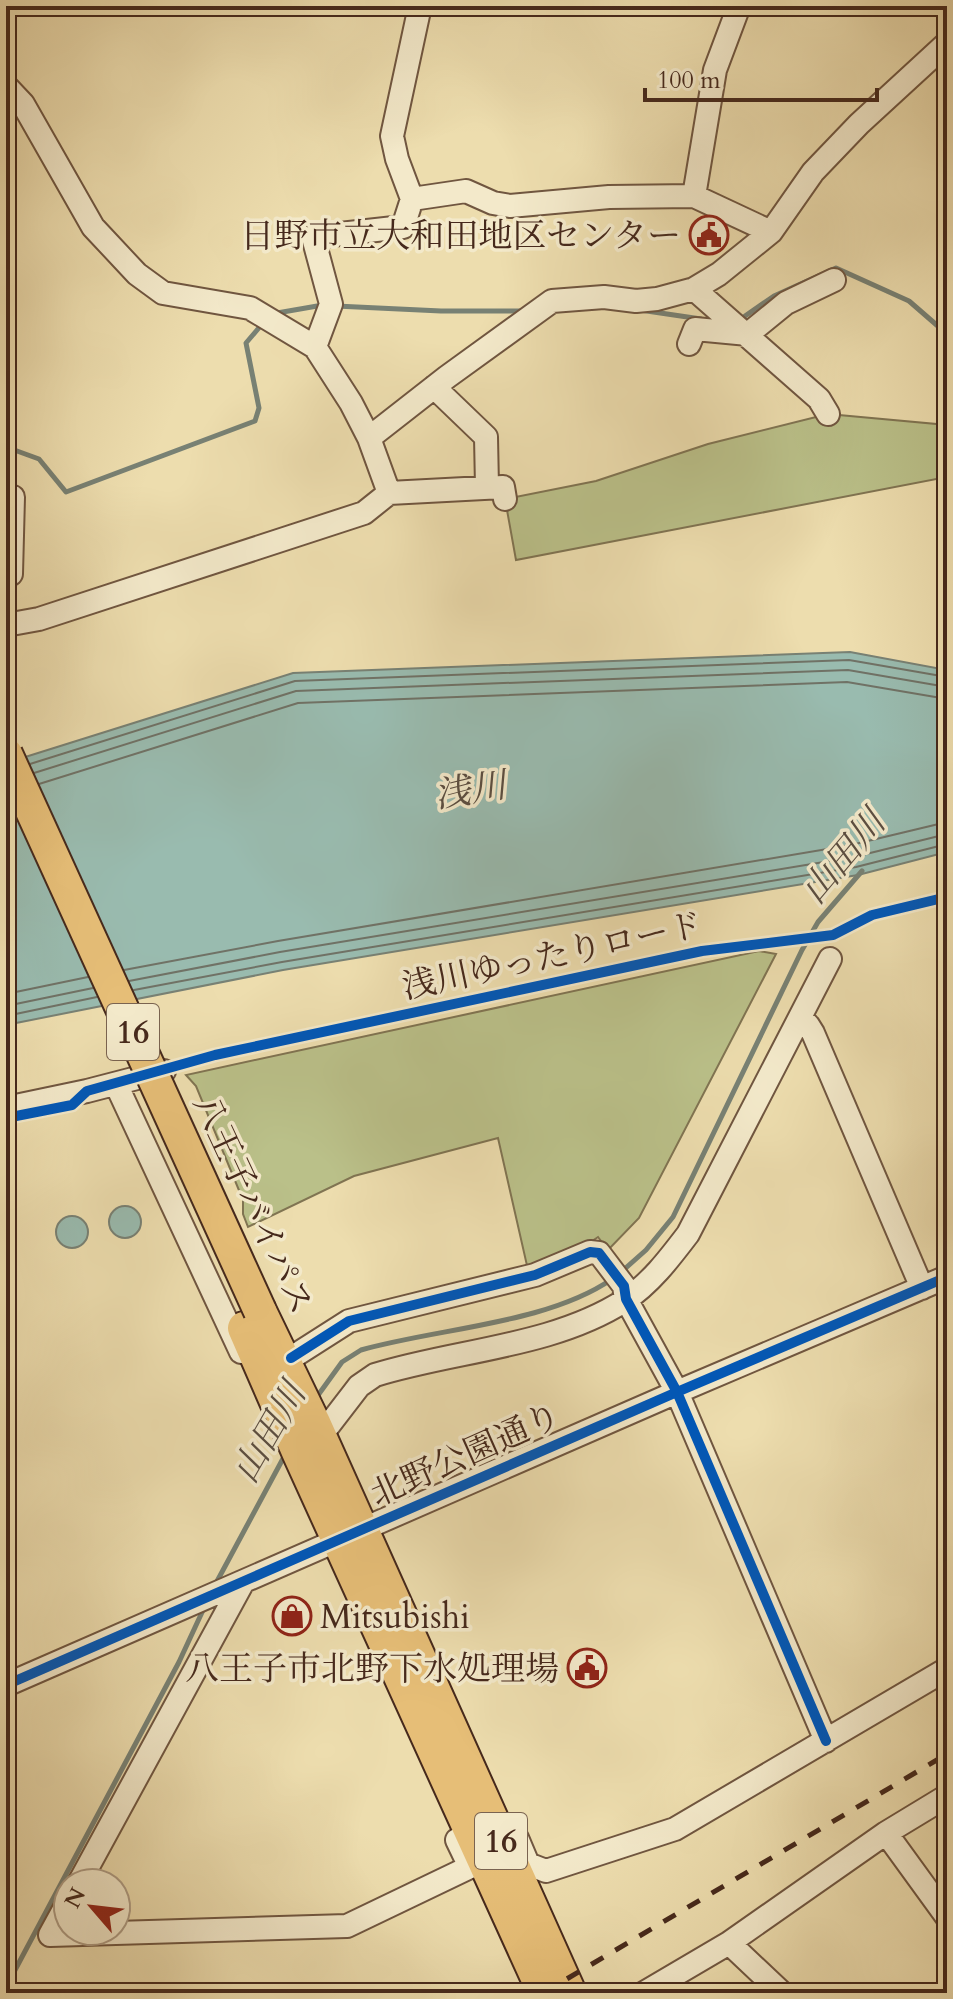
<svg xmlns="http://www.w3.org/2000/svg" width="953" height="1999" viewBox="0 0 953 1999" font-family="Cardo,'Noto Serif JP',serif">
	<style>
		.green { fill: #bac089; stroke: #807452; stroke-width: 2 }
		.water { fill: #99bbaf; stroke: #788174; stroke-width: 2 }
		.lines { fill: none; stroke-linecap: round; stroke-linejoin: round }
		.shore { stroke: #707266; stroke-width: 2 }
		.stream { stroke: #788174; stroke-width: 5 }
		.minor-casing { stroke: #705640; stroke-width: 26 }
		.highway-casing { stroke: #46291c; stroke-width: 36 }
		.minor { stroke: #f3e9ca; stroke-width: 22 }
		.highway { stroke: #e6be77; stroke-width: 32 }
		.rail { stroke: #46291c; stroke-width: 5; stroke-dasharray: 14 14; stroke-linecap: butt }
		.highway-bridge-casing { stroke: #46291c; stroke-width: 36; stroke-linecap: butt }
		.highway-bridge { stroke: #e6be77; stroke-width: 32 }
		.cycleway-casing { stroke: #f3e9ca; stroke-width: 15 }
		.cycleway { stroke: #0057b8; stroke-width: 10 }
		.labels { text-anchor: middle; stroke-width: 7; stroke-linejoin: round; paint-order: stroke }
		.shield { fill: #f3e9ca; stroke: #7a6350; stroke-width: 2 }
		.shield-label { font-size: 32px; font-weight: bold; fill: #46291c }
		.poi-label { font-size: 34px; fill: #46291c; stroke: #f3e9ca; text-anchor: end }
		.street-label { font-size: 34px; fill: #46291c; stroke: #f3e9ca }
		.water-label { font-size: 36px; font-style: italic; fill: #5b4e41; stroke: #f3e9ca }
	</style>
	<rect width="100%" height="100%" fill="#edddae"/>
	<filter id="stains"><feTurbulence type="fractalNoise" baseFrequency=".0025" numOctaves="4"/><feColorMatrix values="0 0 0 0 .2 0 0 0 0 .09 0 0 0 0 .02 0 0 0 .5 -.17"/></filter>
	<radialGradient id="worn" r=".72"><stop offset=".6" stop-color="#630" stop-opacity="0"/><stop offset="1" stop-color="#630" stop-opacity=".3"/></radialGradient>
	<!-- green -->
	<path class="green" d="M828,414L947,425V477L516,560L505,499L596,481L708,444Z
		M759,951L776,954L639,1218L608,1250L598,1237L579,1250L528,1270L498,1138L354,1176L248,1227L243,1214V1200L196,1086L186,1075Z"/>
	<!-- water -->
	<path class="water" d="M850,652L947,670V852L858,875L283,970L6,1025V763L293,673Z
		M109 1222a16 16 0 1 1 32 0a16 16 0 1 1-32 0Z
		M56 1232a16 16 0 1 1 32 0a16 16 0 1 1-32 0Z"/>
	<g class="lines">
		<!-- shore -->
		<path class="shore" d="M30,764L295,681L849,660L947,677
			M34,773L296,691L848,670L947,687
			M39,784L298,703L847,682L947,699
			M124,970L278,941L851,845L947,822
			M129,981L280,952L854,857L947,834
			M134,990L282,962L856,867L947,844
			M6,994L88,977
			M6,1006L93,988
			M6,1016L97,997"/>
		<!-- stream -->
		<path class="stream" d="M336,306L441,311H526
			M640,310L701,319
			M277,313L323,305
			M745,316L774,296L836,268L909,301L947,334
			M6,447L39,459L66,492L255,421L259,408L246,343L263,323
			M620,1273L646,1250L673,1217L802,950L818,922L862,871
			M316,1398L342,1362L361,1350C438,1328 547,1324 612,1279
			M215,1585L286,1453
			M6,1987L179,1662L204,1608"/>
		<defs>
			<path id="minor" d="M6,86L23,104L93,227L137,274L163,293L250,308L315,347L351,403L369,438
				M694,196L715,70L739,6
				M412,199L397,159L392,136L420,6
				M694,289L819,399L828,414
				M689,344L695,329L748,334L786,303L834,280
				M315,347L331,304L313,237L403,227L412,199L466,191L493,203L510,206L609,197L694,196L771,232
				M434,387L486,437L487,487
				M389,493L369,438L447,377L552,301L604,297L636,301L657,299L694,289L719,274L771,232L813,172L859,124L947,43
				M6,496L13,497L11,574
				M6,625L39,619L364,513L389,493L503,487L505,499
				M798,1021L808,1025L813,1033L922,1288
				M116,1084L241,1352
				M6,1108L87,1091L164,1071
				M291,1358L349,1321L535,1275L590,1252L599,1253L624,1286L626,1299L677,1392L826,1741
				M317,1431L329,1425L359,1386L375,1375C455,1350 552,1347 624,1301C650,1284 669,1259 688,1234L830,959
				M6,1685L677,1392L947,1277
				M886,1833L947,1917
				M517,1838L528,1864L546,1871L675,1829L947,1669
				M79,1883L243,1582
				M50,1935L347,1926L470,1867L457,1840
				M50,1935L68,1902
				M729,1943L782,1993
				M644,1993L729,1943L886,1833L947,1796"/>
			<path id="highway" d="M260,1311L315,1425L570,1993
				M244,1328L299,1454L544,1993"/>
		</defs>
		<!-- minor casing -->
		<use href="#minor" class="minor-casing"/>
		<!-- highway casing -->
		<use href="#highway" class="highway-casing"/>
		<!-- minor -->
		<use href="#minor" class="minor"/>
		<!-- highway -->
		<use href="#highway" class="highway"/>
		<!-- rail -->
		<path class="rail" d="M543,1993L947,1754"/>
		<defs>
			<path id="highway-bridge" d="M6,754L260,1311"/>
		</defs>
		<!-- highway-bridge casing -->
		<use href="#highway-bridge" class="highway-bridge-casing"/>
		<!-- highway-bridge -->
		<use href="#highway-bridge" class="highway-bridge"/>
		<defs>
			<path id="cycleway" d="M6,1118L72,1105L87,1091L215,1055L702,951L833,935L872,915L947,897
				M291,1358L349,1321L535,1275L590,1252L599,1253L624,1286L626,1299L677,1392L826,1741
				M6,1685L677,1392L947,1277"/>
		</defs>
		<!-- cycleway casing -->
		<use href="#cycleway" class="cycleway-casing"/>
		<!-- cycleway -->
		<use href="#cycleway" class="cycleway"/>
	</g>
	<!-- icons -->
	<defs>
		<symbol id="civic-ring" viewBox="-11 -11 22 22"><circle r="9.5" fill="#f3e9ca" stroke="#8f2418" stroke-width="1.5"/><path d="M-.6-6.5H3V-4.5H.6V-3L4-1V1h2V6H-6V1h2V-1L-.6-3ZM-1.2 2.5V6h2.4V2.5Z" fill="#8f2418"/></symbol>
		<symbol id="shop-ring" viewBox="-11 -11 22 22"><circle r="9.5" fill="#f3e9ca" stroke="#8f2418" stroke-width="1.5"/><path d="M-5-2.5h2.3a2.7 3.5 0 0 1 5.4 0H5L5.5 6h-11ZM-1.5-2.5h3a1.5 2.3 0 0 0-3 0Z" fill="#8f2418"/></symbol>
	</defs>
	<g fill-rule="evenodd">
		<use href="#civic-ring" x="687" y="213" width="44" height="44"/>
		<use href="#shop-ring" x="270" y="1594" width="44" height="44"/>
		<use href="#civic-ring" x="565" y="1646" width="44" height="44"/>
	</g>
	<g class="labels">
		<!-- shield labels -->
		<g class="shield">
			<rect x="107" y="1004" width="52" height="56" rx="6"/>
			<rect x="475" y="1813" width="52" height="56" rx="6"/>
		</g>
		<g class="shield-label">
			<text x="133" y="1043">16</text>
			<text x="501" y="1852">16</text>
		</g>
		<!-- poi labels -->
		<g class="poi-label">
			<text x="681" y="247">日野市立大和田地区センター</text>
			<text x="320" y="1628" text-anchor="start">Mitsubishi</text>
			<text x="559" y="1680">八王子市北野下水処理場</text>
		</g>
		<!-- street labels -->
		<g class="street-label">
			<text transform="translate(552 955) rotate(-12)" y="12">浅川ゆったりロード</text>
			<text transform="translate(254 1204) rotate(65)" y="12">八王子バイパス</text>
			<text transform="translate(465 1454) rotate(-24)" y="12">北野公園通り</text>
		</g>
		<!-- water labels -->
		<g class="water-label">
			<text transform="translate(470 789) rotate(-9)" y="13">浅川</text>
			<text transform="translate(842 856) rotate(-50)" y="13">山田川</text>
			<text transform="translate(268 1432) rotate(-60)" y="13">山田川</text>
		</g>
	</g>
	<!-- margin -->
	<rect width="953" height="1999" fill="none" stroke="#edddae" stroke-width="32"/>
	<rect x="8" y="8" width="937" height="1983" fill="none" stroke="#46291c" stroke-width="4"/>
	<rect x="16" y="16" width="921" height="1967" fill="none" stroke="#46291c" stroke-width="2"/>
	<!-- north arrow -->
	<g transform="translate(92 1907) rotate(298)"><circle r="38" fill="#f3e9ca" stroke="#ae9c84" stroke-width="2"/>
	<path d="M0-6L14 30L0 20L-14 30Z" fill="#8f2418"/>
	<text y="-12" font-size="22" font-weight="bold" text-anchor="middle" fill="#46291c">N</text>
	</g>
	<!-- scale -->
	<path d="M645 88v12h232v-12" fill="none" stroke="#46291c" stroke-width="4"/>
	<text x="657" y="88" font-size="24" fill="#46291c" stroke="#f3e9ca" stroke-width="6" paint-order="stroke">100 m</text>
	<rect width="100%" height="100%" filter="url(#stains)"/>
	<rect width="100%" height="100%" fill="url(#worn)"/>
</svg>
